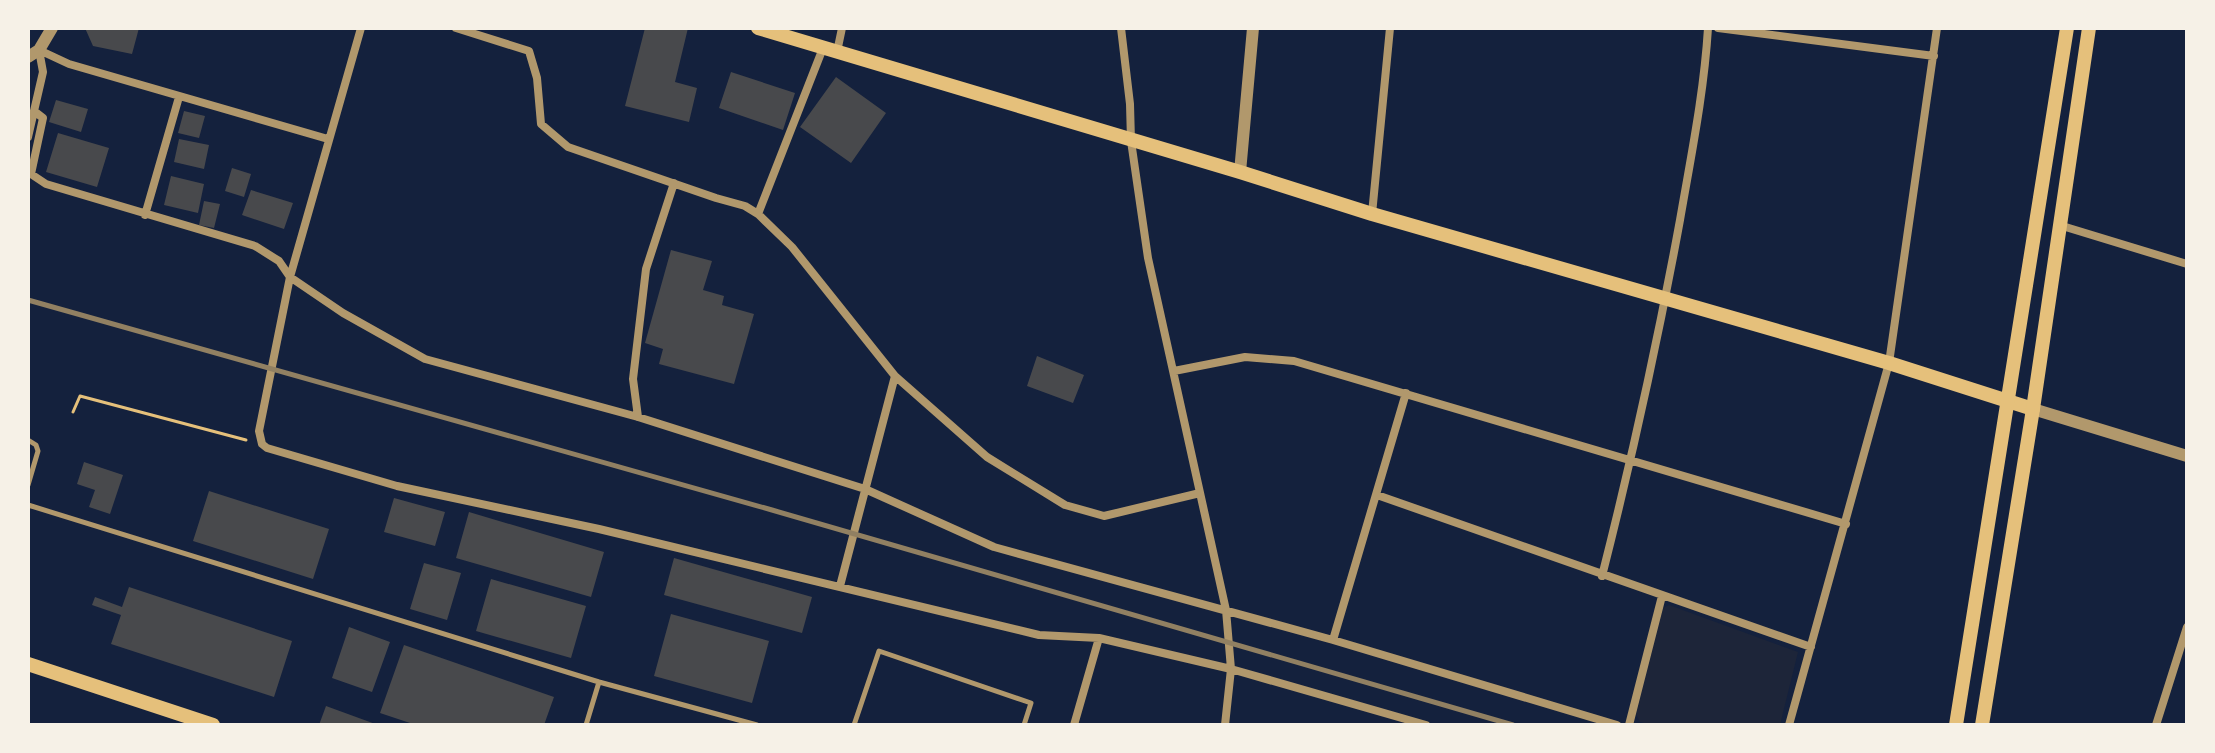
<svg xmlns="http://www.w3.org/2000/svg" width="2215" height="753" viewBox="0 0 2215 753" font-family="'Archivo Narrow',sans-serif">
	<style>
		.green { fill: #1d2539 }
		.building { fill: #48494c }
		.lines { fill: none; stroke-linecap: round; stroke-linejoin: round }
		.path { stroke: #e5c07b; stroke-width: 3 }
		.service { stroke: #b1986c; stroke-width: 5 }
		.minor { stroke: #b1986c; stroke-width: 8 }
		.tertiary { stroke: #b1986c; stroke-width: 12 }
		.secondary { stroke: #e5c07b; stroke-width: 14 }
		.primary { stroke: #e5c07b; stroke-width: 14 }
		.rail { stroke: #918062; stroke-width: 5 }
	</style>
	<rect width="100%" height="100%" fill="#14213d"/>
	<!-- green -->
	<path class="green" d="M1669,605L1798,652L1780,725H1650L1640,722L1636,714L1663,608Z"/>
	<!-- building -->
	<path class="building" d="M85,28H139L132,54L93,46Z
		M645,28H688L675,82L697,88L689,122L625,106Z
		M731,72L795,93L783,130L719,108Z
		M836,77L886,113L851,163L800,127Z
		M56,100L88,109L81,132L49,122Z
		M184,111L205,116L199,138L178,133Z
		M58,133L109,148L97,187L46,172Z
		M179,139L209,145L204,169L174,162Z
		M232,168L251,174L244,197L225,191Z
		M171,176L204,184L198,213L164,205Z
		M251,190L293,203L284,229L242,215Z
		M204,201L220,204L214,228L199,225Z
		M671,250L712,261L703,290L724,296L722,305L754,314L734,384L659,364L663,349L645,343Z
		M1037,356L1084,375L1073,403L1027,386Z
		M84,462L123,475L110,514L89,507L95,490L77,484Z
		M209,491L329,529L313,579L193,541Z
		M394,498L445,512L435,546L384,532Z
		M469,512L604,552L591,597L456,558Z
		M674,558L812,597L802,633L664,595Z
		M424,563L461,573L447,620L410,609Z
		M491,579L586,606L571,658L476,631Z
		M129,587L292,641L274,697L111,644L121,615L92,605L95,597L122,607Z
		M671,614L769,641L752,703L654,676Z
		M349,627L390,642L372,692L332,678Z
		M404,645L554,697L544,725H416L380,713Z
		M326,706L378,725H319Z"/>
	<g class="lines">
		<!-- path -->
		<path class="path" d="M73,412L80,396L246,440"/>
		<!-- service -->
		<path class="service" d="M28,440L36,445L38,451L28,485
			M28,505L599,682L757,725
			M586,725L599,682
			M854,725L879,651L1031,703L1024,725"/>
		<!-- minor -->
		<path class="minor" d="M361,28L290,277L259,431L262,444L267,448L397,486L599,529L1039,635L1099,638L1231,669L1426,725
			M456,28L529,51L537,78L541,124L568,147L716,198L745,206L758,214L792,247L895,376L987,457L1065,505L1104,516L1200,493
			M1121,28L1130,104L1131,141L1148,258L1226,610L1231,669L1225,725
			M1718,28L1934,56
			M39,50L69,64L328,139
			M837,52L842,28
			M34,111L43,118L31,174L46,184L255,246L279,261L290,277L343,313L425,359L638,417L865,489L994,547L1333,640L1617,725
			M28,137L43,72L39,50
			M758,214L823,48
			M1372,214L1390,28
			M145,215L179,97
			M2059,225L2187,264
			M1174,371L1245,357L1294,361L1846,524
			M638,417L633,379L646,269L674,183
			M1377,495L1811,647
			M1602,576C1632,458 1658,340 1680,220C1691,156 1704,93 1708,28
			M840,586L895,376
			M1333,640L1406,393
			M1074,725L1099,638
			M1629,725L1662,596
			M1789,725L1889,363L1937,28
			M2156,725L2187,627"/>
		<!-- tertiary -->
		<path class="tertiary" d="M28,57L39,50L52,28
			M1240,172L1253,28
			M2033,409L2187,456"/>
		<!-- secondary -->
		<path class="secondary" d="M758,28L1240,172L1372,214L1889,363L2033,409
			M28,664L213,725"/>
		<!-- primary -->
		<path class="primary" d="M1956,725L2067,28
			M1982,725L2033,409L2089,28"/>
		<!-- rail -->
		<path class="rail" d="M28,300L772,510L1513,725"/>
	</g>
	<!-- border -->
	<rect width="2215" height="753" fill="none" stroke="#f6f1e7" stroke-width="60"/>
</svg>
